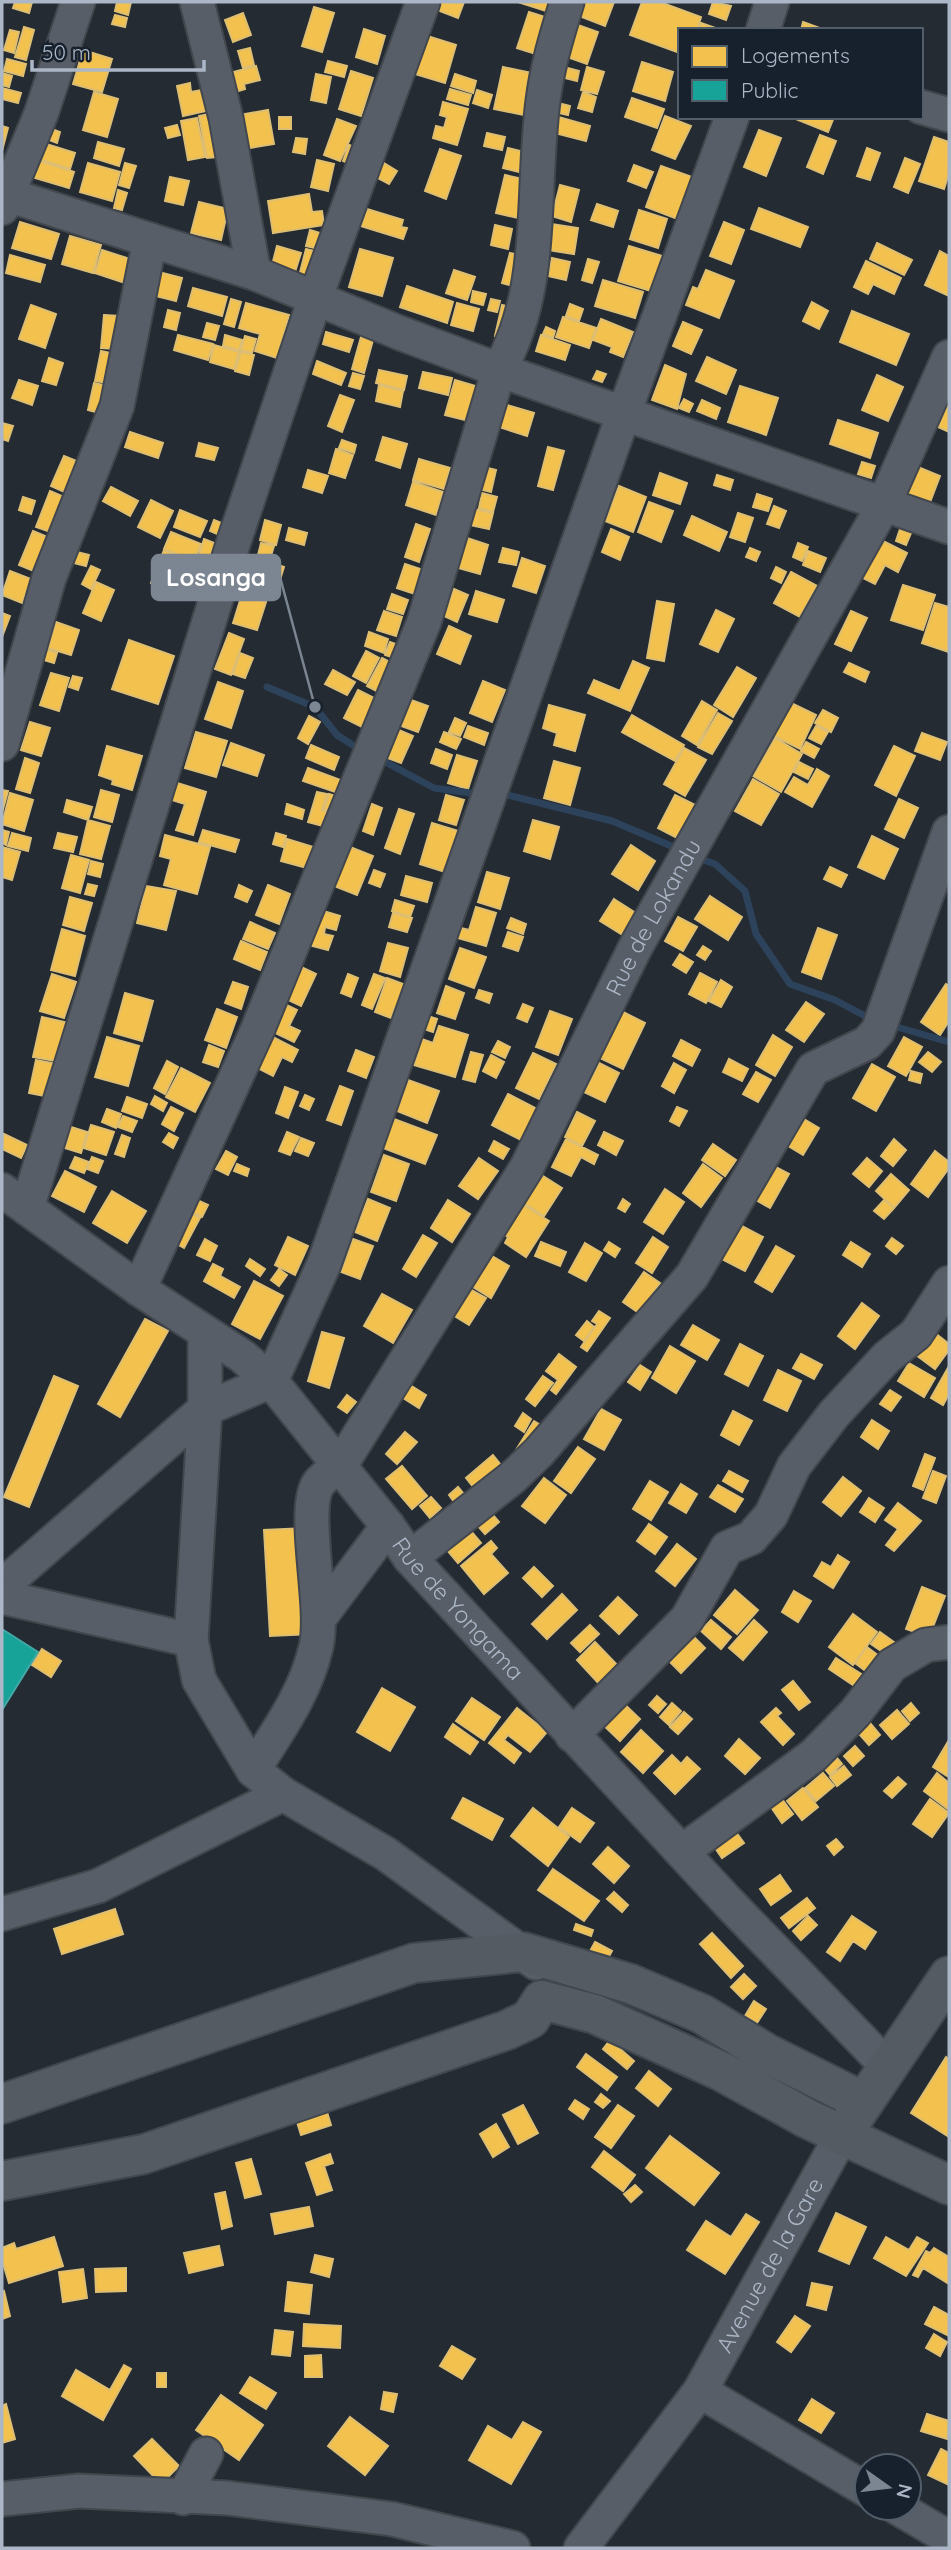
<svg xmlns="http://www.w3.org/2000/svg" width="951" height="2550" viewBox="0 0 951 2550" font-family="Quicksand,sans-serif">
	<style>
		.homes { fill: #f2c14e; stroke: #ddbe72; stroke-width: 2 }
		.public { fill: #17a398; stroke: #43a9a6; stroke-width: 2 }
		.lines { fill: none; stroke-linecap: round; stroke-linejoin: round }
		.stream { stroke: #2d425b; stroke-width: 7 }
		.minor-casing { stroke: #42474d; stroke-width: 37 }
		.major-casing { stroke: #41474f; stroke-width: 42 }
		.minor { stroke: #585e68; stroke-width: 33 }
		.major { stroke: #555b62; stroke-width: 38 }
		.labels { text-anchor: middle; stroke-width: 7; stroke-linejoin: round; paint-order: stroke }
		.street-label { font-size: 23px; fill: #abb6c6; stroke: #17212d }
		.leader { fill: none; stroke: #7c8592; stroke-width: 2.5 }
		.callout-dot { fill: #7c8592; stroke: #17212d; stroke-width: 2.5 }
		.callout { fill: #7c8592; stroke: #7c8592; stroke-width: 2.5 }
		.callout-label { font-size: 24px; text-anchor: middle; font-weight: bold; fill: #fff }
	</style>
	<rect width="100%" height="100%" fill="#242b32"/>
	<!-- homes -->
	<path class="homes" d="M15,2H32L29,13L13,8Z
		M117,2H131L128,15L115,11Z
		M440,2H464L458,18L437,10Z
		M518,2H547L551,3L549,12Z
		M579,2H614L605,26L574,14Z
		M642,2H660L701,17L697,30H680V53L630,35Z
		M713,2L731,6L726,20L709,14Z
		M314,7L334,13L322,52L302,46Z
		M529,12L551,19L539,55L517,48Z
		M243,13L251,35L233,42L225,20Z
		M115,15L127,18L125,27L112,24Z
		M803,22L825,30H801Z
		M701,23L721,30H699Z
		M575,24L598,32L587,64L564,56Z
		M24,27L34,30L26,60L15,57Z
		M364,29L385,36L377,64L356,57Z
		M10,30L19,32L14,53L4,50Z
		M424,35L456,45L445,83L412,73Z
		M250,48L254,65L243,68L238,51Z
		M83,50L112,59L102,92L73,84Z
		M7,59L26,64L23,76L4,71Z
		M328,61L347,66L344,77L325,72Z
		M642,62L673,72L665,101L633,91Z
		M256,66L260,80L244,84L245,89L232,93L226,74Z
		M560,66L579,71L577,81L557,76Z
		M503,67L532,73L524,115L494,109Z
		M587,67L604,72L597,94L581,90Z
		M351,71L373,78L361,116L339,109Z
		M2,73L12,76L9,87L2,85Z
		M316,74L331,77L326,103L311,100Z
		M455,74L476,81L473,93L451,86Z
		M190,83L191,92L202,90L206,111L183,116L177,86Z
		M2,88L21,93L18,103L2,99Z
		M450,89L471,95L468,105L447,99Z
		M477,90L492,95L488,108L473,103Z
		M94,92L118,99L107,137L83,130Z
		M583,92L596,97L592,112L578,108Z
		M632,98L664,109L657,128L625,117Z
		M443,102L468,109L457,145L433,138L436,126L444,128L447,117L440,115Z
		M562,104L570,106L568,115L559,113Z
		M268,110L274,144L244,149L239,115Z
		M209,114L217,157L207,158L199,116Z
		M555,116L590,126L586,141L551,132Z
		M665,116L691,126L675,159L652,150Z
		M279,117H291V129H279Z
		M791,117H834L828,132Z
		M197,118L205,157L188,160L181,121Z
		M337,119L356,126L340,161L324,155Z
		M177,125L180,135L168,138L165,128Z
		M2,126L8,128L2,151Z
		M52,129L60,132L57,143L49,140Z
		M759,130L781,138L766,176L744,167Z
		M487,133L505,137L502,150L484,146Z
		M820,135L836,141L823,174L807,167Z
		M934,137L949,142V173L944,189L919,181Z
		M296,138L307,139L305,154L293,152Z
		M98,142L124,149L119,166L94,158Z
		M43,143L75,153L70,169L38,159Z
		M349,145L358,148L352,165L343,161Z
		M508,148L536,155L531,175L503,168Z
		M867,148L880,153L870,180L857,176Z
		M440,149L461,156L446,199L425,191Z
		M905,158L920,164L908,193L894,187Z
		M37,160L74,172L69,188L32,177Z
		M317,160L334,164L328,191L311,187Z
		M88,163L120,172L112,201L80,192Z
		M125,163L136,166L129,188L119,185Z
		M384,163L397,171L389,184L376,177Z
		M634,165L653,172L646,188L628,181Z
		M661,166L695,178L680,220L646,207Z
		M505,175L532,181L523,219L496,213Z
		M170,177L189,181L183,205L165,201Z
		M560,185L579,190L571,222L552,216Z
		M118,190L127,193L122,210L114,208Z
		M309,194L312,212L322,211L324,225L273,233L268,201Z
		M199,202L228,209L221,240L191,233Z
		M597,204L618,211L613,227L591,220Z
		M759,208L808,227L800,247L751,229Z
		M367,209L403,220L401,227L407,228L403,239L361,226Z
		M639,210L667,219L658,248L630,239Z
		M20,222L59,234L51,259L12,248Z
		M724,222L744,230L731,264L710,256Z
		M545,223L578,228L574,254L541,249Z
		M495,225L512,229L508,249L491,245Z
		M310,230L323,234L319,249L306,246Z
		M70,236L101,245L93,273L62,264Z
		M877,243L912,260L904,275L870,259Z
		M277,246L301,253L295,272L272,265Z
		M629,246L662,256L651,291L618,281Z
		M306,249L318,252L311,279L299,276Z
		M360,249L393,258L382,296L349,287Z
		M102,250L133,260L125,283L95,273Z
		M940,251L949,256V296L925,285Z
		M510,253L529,257L521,288L502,283Z
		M10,255L45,265L40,282L6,273Z
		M552,258L570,262L566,280L548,276Z
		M588,259L599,262L592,283L582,280Z
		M866,261L901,278L894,294L873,284L868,294L854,287Z
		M151,270L182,278L176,301L144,293Z
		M454,270L475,277L467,300L446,293Z
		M706,270L734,281L719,318L686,305L693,287L698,289Z
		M603,280L643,292L635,318L595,306Z
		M407,286L453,302L447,323L400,307Z
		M193,288L227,297L222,316L188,306Z
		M473,291L486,294L483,305L471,302Z
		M231,299L241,302L234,327L224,324Z
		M491,299L500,301L497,312L488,310Z
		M812,302L828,311L819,329L803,321Z
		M246,303L289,315L277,358L255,351L260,334L239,328Z
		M457,303L479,309L473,331L451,325Z
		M570,304L583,309L579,321L566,316Z
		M31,305L56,314L45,348L19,339Z
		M502,305L516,308L509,340L495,336Z
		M168,310L180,313L176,330L164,327Z
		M852,311L909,334L896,365L840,342Z
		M104,315L120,316L117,349L101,348Z
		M563,317L596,328L589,348L556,337Z
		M601,319L633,332L623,357L610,352L612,347L593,340Z
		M683,322L702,330L691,354L673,346Z
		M207,323L219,326L215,340L203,337Z
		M546,327L555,331L553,338L543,334Z
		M326,332L353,340L349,352L323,344Z
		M178,335L213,344L208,360L174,350Z
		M225,335L242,340L239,350L223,346Z
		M541,335L570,345L565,360L536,351Z
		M245,336L256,339L252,353L241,350Z
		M361,337L373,340L364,373L352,369Z
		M214,345L239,352L234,369L210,362Z
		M101,351L120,355L114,384L95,381Z
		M241,352L254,355L249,375L235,371Z
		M707,357L736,370L726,394L696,381Z
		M49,358L63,363L56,385L42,381Z
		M317,361L346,373L341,385L313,374Z
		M665,365L686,374L677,409L652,400Z
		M379,370L407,376L404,390L376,383Z
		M597,371L606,374L602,382L593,379Z
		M423,372L452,378L448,395L419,388Z
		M353,373L364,376L360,389L349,386Z
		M877,375L903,387L888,421L862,410Z
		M19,380L38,386L32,405L12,398Z
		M455,380L482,388L473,422L445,415Z
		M94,383L113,387L107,415L88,410Z
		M379,385L403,391L400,407L376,401Z
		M740,386L778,398L766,435L728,422Z
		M340,395L354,400L342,432L328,426Z
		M684,399L693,404L689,412L679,408Z
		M949,399V432L938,427Z
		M702,400L720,408L716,419L697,411Z
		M497,402L534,413L527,436L490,424Z
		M838,420L878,433L870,458L830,444Z
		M2,423L13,426L8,441L2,439Z
		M130,432L163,443L158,458L125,447Z
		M383,437L407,444L400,468L376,460Z
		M342,440L356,445L354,453L339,448Z
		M199,443L218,448L214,460L196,456Z
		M548,447L564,451L553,490L538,486Z
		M336,449L353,455L345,478L329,473Z
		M64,456L84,464L71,495L51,486Z
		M419,459L450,468L444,489L413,480Z
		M862,462L875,466L871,478L858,474Z
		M476,465L496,470L491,492L471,487Z
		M913,465L940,476L929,505L901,495Z
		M308,470L328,476L322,493L303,487Z
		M660,473L687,483L680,504L653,495Z
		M717,475L733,480L730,490L714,485Z
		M413,482L443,492L436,515L406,505Z
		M619,486L646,497L633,532L605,521Z
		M111,487L138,501L130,516L103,501Z
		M50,491L69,499L56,534L36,527Z
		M482,493L497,497L493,512L479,508Z
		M757,494L772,499L768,511L753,507Z
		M23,497L35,501L31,514L19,510Z
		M151,500L173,511L160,538L138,527Z
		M649,502L673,511L661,542L638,532Z
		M774,506L786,511L779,528L767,524Z
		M474,509L493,513L489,529L470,525Z
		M180,510L207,521L200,537L174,527Z
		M738,513L753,518L745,542L730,537Z
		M692,516L727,532L719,551L684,535Z
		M214,520L229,526L224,537L210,531Z
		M265,520L281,525L276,545L260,540Z
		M416,524L430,529L419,562L405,557Z
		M289,528L307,533L304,545L286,540Z
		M611,529L629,537L620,560L602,552Z
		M900,529L911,533L906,545L896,541Z
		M33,531L50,538L36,572L19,565Z
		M171,532L201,544L194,561L164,549Z
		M464,537L488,545L480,574L455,567Z
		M204,539L217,544L212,560L199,555Z
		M879,539L907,553L898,572L885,565L875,584L861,577Z
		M261,543L274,546L270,559L258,555Z
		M798,543L808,547L802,561L793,557Z
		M503,548L519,552L516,565L499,562Z
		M750,548L760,552L756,561L746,557Z
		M164,550L194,562L181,595L151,583Z
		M808,551L826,558L820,572L803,565Z
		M77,552L89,555L86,566L74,563Z
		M522,558L545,566L536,593L513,586Z
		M271,563L284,567L279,583L266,579Z
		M405,564L429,572L421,596L397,588Z
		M91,566L100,570L91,589L82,584Z
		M776,567L786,572L781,583L771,578Z
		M10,571L31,579L22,603L2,595Z
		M791,572L817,586L800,617L774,603Z
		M96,582L114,590L101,621L83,613Z
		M903,585L935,595L923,630L891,620Z
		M454,589L468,595L457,622L444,616Z
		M243,591L258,596L257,600L266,602L257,630L233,623Z
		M476,591L504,600L497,622L469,614Z
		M392,594L408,600L403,614L387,609Z
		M657,601L674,604L664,661L647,658Z
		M935,603L949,607V652L922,643Z
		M716,610L734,619L718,652L700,644Z
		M384,611L402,617L396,636L377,630Z
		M851,611L867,618L851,651L835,644Z
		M2,613L10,616L2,637Z
		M56,622L79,630L71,655L48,648Z
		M449,626L471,636L460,664L437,654Z
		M369,632L388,639L384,653L365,646Z
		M229,633L244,639L231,675L215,669Z
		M129,640L174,656L158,704L112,689Z
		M390,642L407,648L403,661L385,655Z
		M47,650L57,653L54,663L44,660Z
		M366,651L379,658L366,683L353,676Z
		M240,653L253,658L245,678L233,674Z
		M382,658L399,667L384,695L367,686Z
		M633,661L649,668L630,711L588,693L594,680L620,691Z
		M849,663L869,672L865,682L844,672Z
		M737,667L756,678L733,717L714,705Z
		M333,670L355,682L347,695L325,684Z
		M51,673L69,678L59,711L40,705Z
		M73,676L82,678L78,690L69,687Z
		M483,681L505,690L492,722L470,713Z
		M218,682L243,691L231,728L205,719Z
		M358,690L380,701L366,729L344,718Z
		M411,700L428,706L418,732L401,726Z
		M702,701L717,710L697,745L682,736Z
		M787,701L816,715L800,749L770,734Z
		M549,705L585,715L575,751L554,745L557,733L543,728Z
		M823,710L838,718L831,732L815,723Z
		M718,713L732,721L712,754L698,747Z
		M632,715L684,745L675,761L622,732Z
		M309,716L320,722L308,744L298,738Z
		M455,718L466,723L460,736L449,732Z
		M30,722L50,728L41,756L21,750Z
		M468,726L488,733L484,745L464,737Z
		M816,726L828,732L821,744L809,738Z
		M394,728L413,736L401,763L382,756Z
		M196,732L227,741L216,777L185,768Z
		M444,732L461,739L456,749L440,742Z
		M922,733L947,742L940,760L915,751Z
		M775,738L802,754L781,792L753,776Z
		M806,742L819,749L814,758L801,751Z
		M231,743L264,755L257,776L223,765Z
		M311,745L339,757L334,770L306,758Z
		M107,746L142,756L132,790L112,784L113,780L99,775Z
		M894,746L915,756L896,796L875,785Z
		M684,748L706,760L685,796L664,784Z
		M436,749L452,755L447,769L431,763Z
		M457,755L477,761L468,789L448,783Z
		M25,758L39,763L30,793L16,789Z
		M554,761L580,768L570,805L544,798Z
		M799,762L813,769L808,779L794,772Z
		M308,768L346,782L341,794L303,781Z
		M817,769L829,776L812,807L785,792L794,777L808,785Z
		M753,779L779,794L761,825L735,811Z
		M174,782L206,792L193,835L176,830L185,804L169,799Z
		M2,790L8,791L2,813Z
		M101,790L119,795L112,822L94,817Z
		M317,792L327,794L322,810L327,812L323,826L308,822Z
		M10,793L33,800L24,831L2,824Z
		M329,794L345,799L340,814L324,809Z
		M446,795L464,800L456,825L439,820Z
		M675,795L695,805L677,838L658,828Z
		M899,799L918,808L904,838L885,829Z
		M67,800L92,807L88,820L64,812Z
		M287,804L304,810L302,819L285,814Z
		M372,804L382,808L373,835L363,831Z
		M399,809L414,814L400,854L385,848Z
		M88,820L110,826L101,859L80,854Z
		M533,820L559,827L550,859L524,851Z
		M432,823L458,831L445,872L420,864Z
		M2,830L9,832L6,845L2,843Z
		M203,830L239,840L235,852L199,842Z
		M12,833L31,838L28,851L8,846Z
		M58,833L77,837L73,852L54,848Z
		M276,833L286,836L283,847L273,844Z
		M165,835L210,847L197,894L164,885L171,859L160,856Z
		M872,836L898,849L884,879L858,867Z
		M287,839L313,847L307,868L281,861Z
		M631,845L655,861L638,890L612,874Z
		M2,847L20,852L12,880L2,877Z
		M350,847L373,856L357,895L334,886Z
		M71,855L89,860L80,893L62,888Z
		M91,861L103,864L100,877L88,874Z
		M830,867L847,875L841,887L824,879Z
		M374,870L385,874L380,887L369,883Z
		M487,872L509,878L500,909L478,902Z
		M406,876L432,883L427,902L401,895Z
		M88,884L97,886L94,896L85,894Z
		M239,885L252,891L247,902L235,897Z
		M268,885L290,894L279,924L256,915Z
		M146,886L176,891L166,930L137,923Z
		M710,896L742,917L728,940L695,919Z
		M70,897L92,903L84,931L63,925Z
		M614,899L639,915L626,937L600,921Z
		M395,900L414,906L410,917L392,911Z
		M476,907L496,913L486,946L458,938L461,928L469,930Z
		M320,910L340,916L336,930L325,927L324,934L333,936L328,950L309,945Z
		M393,913L412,918L407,932L389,927Z
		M678,917L697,927L683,951L665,941Z
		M511,918L526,924L523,934L507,928Z
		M250,922L275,933L268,949L243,939Z
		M818,928L837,935L821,979L802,972Z
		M62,929L85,936L75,976L51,970Z
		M508,932L523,937L518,951L503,946Z
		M241,941L267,952L260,970L234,959Z
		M388,943L408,948L400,977L380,971Z
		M703,946L711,951L705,960L697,955Z
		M460,948L486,957L474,988L449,979Z
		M680,954L693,962L686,973L673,965Z
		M299,966L316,974L301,1006L284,998Z
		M700,973L717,982L706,1003L689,994Z
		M52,974L76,982L64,1018L40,1011Z
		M348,974L358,978L351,997L341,993Z
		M374,974L385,978L372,1009L362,1005Z
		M387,978L414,988L406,1012L394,1008L391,1018L375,1012Z
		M721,980L732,987L721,1007L709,1001Z
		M233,982L248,987L241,1009L225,1003Z
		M946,984L949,986V1021L940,1035L921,1022Z
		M446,986L464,993L455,1019L437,1013Z
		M479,990L492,994L489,1003L476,998Z
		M125,993L153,1001L142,1041L114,1033Z
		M278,1001L297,1010L289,1026L300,1031L294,1042L265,1028Z
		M806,1002L824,1014L804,1042L786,1030Z
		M523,1004L533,1008L527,1022L517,1018Z
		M217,1009L237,1017L226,1048L205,1040Z
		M550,1011L572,1019L558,1055L536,1047Z
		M623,1012L645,1023L623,1069L600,1058Z
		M425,1015L437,1019L433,1032L421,1028Z
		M42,1017L69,1023L61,1062L33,1057Z
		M439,1026L468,1035L455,1077L414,1065L422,1039L433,1043Z
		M261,1031L298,1050L292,1062L282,1057L273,1076L246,1062Z
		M773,1035L792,1047L775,1076L756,1065Z
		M107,1037L139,1046L128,1086L95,1077Z
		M904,1037L922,1047L906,1076L888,1066Z
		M681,1040L700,1050L692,1066L673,1056Z
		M498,1041L510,1047L505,1058L492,1052Z
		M209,1045L224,1051L218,1067L203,1062Z
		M356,1050L374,1057L366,1078L348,1071Z
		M471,1052L483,1055L475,1082L463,1079Z
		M928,1052L941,1062L932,1072L919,1062Z
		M533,1053L556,1064L539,1099L516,1088Z
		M491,1055L504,1062L496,1078L483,1071Z
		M729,1059L748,1069L742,1081L723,1072Z
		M36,1060L57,1064L50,1097L29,1093Z
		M167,1061L178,1067L165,1094L154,1088Z
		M599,1063L619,1073L605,1102L584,1092Z
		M674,1063L686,1070L674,1093L662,1086Z
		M872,1064L895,1077L876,1111L853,1098Z
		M181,1068L210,1083L195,1112L166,1097Z
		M911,1071L922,1074L920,1083L909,1080Z
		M756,1072L771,1080L758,1102L743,1094Z
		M408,1080L439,1091L427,1123L397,1111Z
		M340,1086L353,1091L341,1125L327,1120Z
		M285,1087L298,1092L288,1118L276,1113Z
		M508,1094L537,1109L521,1140L492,1125Z
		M305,1095L314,1099L309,1110L300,1106Z
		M155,1096L167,1103L163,1111L151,1104Z
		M127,1097L147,1104L142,1118L122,1111Z
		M171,1107L183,1113L174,1131L162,1124Z
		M677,1107L687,1111L679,1126L670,1121Z
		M107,1109L121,1114L116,1128L102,1122Z
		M577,1112L595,1121L582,1146L565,1137Z
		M123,1116L137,1121L132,1132L118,1127Z
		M799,1116L819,1128L803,1155L783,1143Z
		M394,1119L437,1135L425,1164L383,1148Z
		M91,1125L114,1132L106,1155L84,1148Z
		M71,1127L87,1132L81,1153L65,1148Z
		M287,1132L299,1137L290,1155L279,1151Z
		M604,1132L623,1141L616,1155L598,1145Z
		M169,1133L178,1138L173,1148L163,1142Z
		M4,1134L27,1145L21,1158L2,1149Z
		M122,1135L130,1138L124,1157L115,1154Z
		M301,1138L314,1143L308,1156L295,1151Z
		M566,1139L598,1155L594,1164L581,1157L571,1176L552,1167Z
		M894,1139L906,1150L893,1166L881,1156Z
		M494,1141L509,1149L503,1159L489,1151Z
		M713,1144L736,1160L725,1176L702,1160Z
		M226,1151L237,1157L228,1175L216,1169Z
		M935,1151L949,1162V1168L928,1197L911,1184Z
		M384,1155L409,1164L396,1201L371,1192Z
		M75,1157L89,1162L84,1173L70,1168Z
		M92,1157L103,1161L98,1173L87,1169Z
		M479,1158L498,1171L478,1199L459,1186Z
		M867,1158L882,1171L869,1187L853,1174Z
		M766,1162L789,1174L770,1208L747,1195Z
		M237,1164L249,1169L247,1176L234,1171Z
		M703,1164L722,1178L701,1207L683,1193Z
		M65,1171L96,1187L84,1212L52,1196Z
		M540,1174L562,1188L544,1216L522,1202Z
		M891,1174L909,1190L894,1208L876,1191Z
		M665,1189L684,1202L663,1234L644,1222Z
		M112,1191L146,1211L127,1243L93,1223Z
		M368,1199L390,1208L377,1241L355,1232Z
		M623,1199L630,1204L625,1212L618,1208Z
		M197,1200L208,1205L202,1217L190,1211Z
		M448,1200L470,1214L452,1242L431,1228Z
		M884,1200L894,1208L884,1219L874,1211Z
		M522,1204L549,1221L526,1257L505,1243L508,1237L498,1231Z
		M184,1209L200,1218L184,1248L168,1239Z
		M738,1224L763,1237L745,1271L720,1258Z
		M423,1235L437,1243L416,1277L403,1269Z
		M288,1237L308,1246L295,1275L275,1265Z
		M653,1237L668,1247L652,1273L636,1263Z
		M892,1238L903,1246L896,1254L886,1246Z
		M205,1239L217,1246L210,1261L197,1255Z
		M353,1239L373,1246L360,1279L341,1272Z
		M541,1242L566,1252L560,1266L535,1256Z
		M609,1242L620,1249L615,1257L604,1250Z
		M851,1242L870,1254L862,1267L843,1255Z
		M585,1243L602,1253L586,1281L569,1272Z
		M776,1246L794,1256L772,1292L755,1282Z
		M487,1253L509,1266L491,1298L468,1284Z
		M250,1259L265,1269L260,1276L246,1266Z
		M213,1264L223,1269L220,1276L240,1287L234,1298L204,1281Z
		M279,1269L287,1275L279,1286L271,1280Z
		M644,1272L660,1283L639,1313L623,1302Z
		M254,1281L283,1296L260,1339L232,1324Z
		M466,1287L486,1298L469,1325L451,1314Z
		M382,1294L412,1310L393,1343L364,1326Z
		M862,1303L879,1316L855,1349L838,1336Z
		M599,1311L610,1318L587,1351L581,1347L597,1324L592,1321Z
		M145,1319L168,1331L120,1417L98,1404Z
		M587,1321L594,1327L584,1341L576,1335Z
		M693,1325L719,1340L707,1360L681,1345Z
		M930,1329L949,1344V1350L935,1369L912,1352Z
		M322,1332L344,1338L329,1388L308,1381Z
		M740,1344L763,1356L748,1386L725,1374Z
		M670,1346L695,1361L676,1393L652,1378Z
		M559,1354L576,1367L556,1394L551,1390L558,1380L546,1371Z
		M801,1354L822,1365L814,1379L793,1368Z
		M909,1363L935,1378L924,1397L898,1381Z
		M640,1365L651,1372L640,1390L628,1382Z
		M949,1366V1394L943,1405L931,1398Z
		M778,1370L801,1381L787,1411L764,1400Z
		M54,1376L78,1386L29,1507L4,1497Z
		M543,1376L553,1383L535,1406L526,1399Z
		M410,1385L426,1395L419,1408L403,1398Z
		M890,1390L901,1397L891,1411L880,1404Z
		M347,1395L356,1402L347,1413L338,1407Z
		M601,1409L621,1420L604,1450L584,1439Z
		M733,1411L752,1421L739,1445L721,1435Z
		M523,1413L531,1419L524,1432L515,1426Z
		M872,1420L889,1431L878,1449L861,1437Z
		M534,1421L544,1427L525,1456L516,1450Z
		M405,1432L417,1442L397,1464L386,1454Z
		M578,1447L595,1459L571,1493L554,1481Z
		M925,1454L935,1458L923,1490L913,1486Z
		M493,1455L505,1470L478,1493L466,1478Z
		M402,1466L427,1496L412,1509L386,1479Z
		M729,1471L748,1481L742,1492L723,1481Z
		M933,1471L946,1476L936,1503L923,1498Z
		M843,1477L861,1491L841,1516L823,1502Z
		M544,1478L566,1495L545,1523L522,1506Z
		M650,1481L668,1492L651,1520L633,1509Z
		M681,1484L697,1494L686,1513L669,1503Z
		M718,1485L743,1499L735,1512L710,1497Z
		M458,1487L463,1493L454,1502L449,1495Z
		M431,1497L441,1508L430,1518L420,1506Z
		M869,1498L884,1508L875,1522L860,1512Z
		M898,1503L921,1521L894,1551L886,1545L898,1529L885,1520Z
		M492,1514L499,1522L485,1534L478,1526Z
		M465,1524L481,1543L458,1563L442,1544Z
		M649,1524L667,1537L655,1554L637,1541Z
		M306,1528L312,1634L270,1636L264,1530Z
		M491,1541L497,1548L491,1554L508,1573L484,1594L461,1566Z
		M677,1544L696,1559L675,1586L656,1571Z
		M838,1555L849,1562L833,1588L814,1576L822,1562L831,1567Z
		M534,1567L553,1586L542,1597L523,1578Z
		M922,1587L945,1596L929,1637L906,1629Z
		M735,1590L758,1610L737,1634L714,1615Z
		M794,1591L811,1601L798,1622L782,1612Z
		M562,1594L577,1610L547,1639L532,1624Z
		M618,1597L637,1615L619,1634L600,1616Z
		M853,1614L877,1632L853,1665L829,1647Z
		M711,1620L731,1637L721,1649L701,1631Z
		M754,1620L767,1632L743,1660L729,1648Z
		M590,1625L599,1634L580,1652L571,1643Z
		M688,1631L705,1648L681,1673L664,1656Z
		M880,1632L898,1645L890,1657L871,1644Z
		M595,1642L621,1669L602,1687L577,1660Z
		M867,1647L879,1656L867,1672L855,1663Z
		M42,1649L61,1661L51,1677L32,1665Z
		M836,1658L863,1675L856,1687L829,1669Z
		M793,1681L810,1702L799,1710L782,1690Z
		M382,1688L415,1707L390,1751L357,1732Z
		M657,1696L666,1704L658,1713L649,1705Z
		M472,1698L500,1717L484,1740L456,1721Z
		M618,1698L640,1719L620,1741L597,1719Z
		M672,1703L681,1711L669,1725L660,1717Z
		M911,1703L919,1713L910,1721L902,1711Z
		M517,1708L547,1732L530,1752L508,1735L504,1740L521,1753L514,1763L489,1743Z
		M776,1708L781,1713L777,1716L794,1734L783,1745L761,1722Z
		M897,1710L909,1724L892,1739L880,1725Z
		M684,1712L692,1719L678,1734L670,1727Z
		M865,1717L880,1735L869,1745L853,1727Z
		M453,1724L478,1742L470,1754L445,1737Z
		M641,1730L663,1751L643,1773L621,1752Z
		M739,1739L760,1758L745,1774L725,1756Z
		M949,1740V1771L947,1776L933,1767Z
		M855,1746L864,1756L853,1766L844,1756Z
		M672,1755L681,1764L687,1757L700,1769L675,1794L654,1773Z
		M837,1758L842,1764L830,1775L824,1768Z
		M844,1766L851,1775L837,1786L830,1777Z
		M823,1773L834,1786L816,1801L805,1788Z
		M937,1773L949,1783V1810L924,1791Z
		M898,1777L906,1784L892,1798L884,1791Z
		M803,1788L818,1807L802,1820L787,1801Z
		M463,1798L503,1819L492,1840L452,1818Z
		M782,1799L793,1814L782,1823L771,1807Z
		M930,1799L949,1813L932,1837L913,1824Z
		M533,1808L569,1837L548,1866L511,1836Z
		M572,1808L594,1823L580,1842L559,1827Z
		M728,1821L744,1843L722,1858L707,1836Z
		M836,1839L843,1847L834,1855L827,1846Z
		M608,1847L629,1866L614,1883L593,1864Z
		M553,1869L599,1901L584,1921L538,1890Z
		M780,1875L791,1891L771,1905L760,1889Z
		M614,1892L628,1905L622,1912L607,1899Z
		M807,1898L815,1908L789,1928L781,1918Z
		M115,1909L123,1934L62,1954L54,1929Z
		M808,1916L817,1925L801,1940L793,1931Z
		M852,1916L876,1932L865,1949L853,1941L840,1961L827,1952Z
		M576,1924L593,1930L591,1936L574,1930Z
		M712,1933L743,1966L731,1978L700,1944Z
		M595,1942L612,1951L607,1960L590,1951Z
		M744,1974L756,1986L743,1999L731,1987Z
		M754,2001L766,2009L757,2023L745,2016Z
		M610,2040L634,2061L627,2069L603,2049Z
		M586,2054L617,2077L607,2090L577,2067Z
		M946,2057L949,2060V2137L911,2113Z
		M649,2071L671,2089L658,2106L636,2088Z
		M601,2094L610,2101L603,2108L595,2102Z
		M323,2099L331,2125L301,2135L293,2109Z
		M575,2100L589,2109L583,2119L569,2109Z
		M523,2105L538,2133L518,2144L503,2115Z
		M618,2105L634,2116L611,2148L595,2137Z
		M496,2124L509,2147L493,2157L480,2134Z
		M670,2136L719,2173L694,2205L646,2168Z
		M604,2151L635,2175L623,2191L592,2167Z
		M330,2154L333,2163L324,2166L332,2190L317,2195L306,2163Z
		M251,2159L261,2194L245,2198L236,2163Z
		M635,2185L642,2192L631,2202L624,2194Z
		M225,2192L232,2226L222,2229L215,2194Z
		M309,2207L313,2226L275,2234L271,2214Z
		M836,2213L866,2227L849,2264L819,2251Z
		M746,2214L759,2222L725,2274L687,2250L706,2221L731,2237Z
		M54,2237L63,2266L9,2283L2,2260V2248L14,2243L16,2249Z
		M886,2237L909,2250L917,2237L928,2243L906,2276L874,2258Z
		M219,2246L223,2265L189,2273L184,2253Z
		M934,2248L949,2257V2284L923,2268L918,2277L913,2275L926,2251L930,2253Z
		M315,2255L333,2259L329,2277L311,2272Z
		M126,2268V2291L96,2292L95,2269Z
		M83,2269L87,2298L63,2302L59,2272Z
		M288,2282L312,2285L309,2314L285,2311Z
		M812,2283L832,2287L826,2310L807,2305Z
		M4,2291L10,2316L2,2319V2292Z
		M934,2307L949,2315V2336L925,2324Z
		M795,2316L810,2326L791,2352L777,2342Z
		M304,2324L341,2326L340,2348L303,2346Z
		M275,2330L293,2332L290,2356L272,2354Z
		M934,2334L947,2342L940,2356L926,2348Z
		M452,2346L475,2359L462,2379L440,2366Z
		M321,2355L322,2377H305V2356Z
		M124,2365L131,2369L103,2420L62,2396L76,2370L110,2390Z
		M157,2373H166V2387H157Z
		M250,2377L276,2393L266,2409L240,2393Z
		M384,2392L397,2394L393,2412L381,2409Z
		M221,2395L263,2425L239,2460L196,2430Z
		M812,2399L834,2413L821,2433L799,2420Z
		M6,2404L15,2439L2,2443V2406Z
		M927,2414L949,2421L947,2439L921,2431Z
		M350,2417L388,2446L365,2475L328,2446Z
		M523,2422L541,2432L511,2484L469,2460L488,2426L512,2440Z
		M152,2439L179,2466L161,2484L134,2456Z
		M941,2449L949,2453V2485L928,2475Z"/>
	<!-- public -->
	<path class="public" d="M2,1629L38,1652L2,1710Z"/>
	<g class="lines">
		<!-- stream -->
		<path class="stream" d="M267,687L315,707L337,735L362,751
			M376,757L434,788L478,794
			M499,793L612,821L676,848
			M695,857L715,864L745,891L756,934L790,984L835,1000L869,1018
			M890,1025L949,1042"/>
		<defs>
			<g id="minor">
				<path d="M197,2L226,118L254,273"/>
				<path d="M763,30L772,2"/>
				<path d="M921,107L949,115"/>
				<path d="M2,193L254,273L400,333L499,370L949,527"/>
				<path d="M2,208L41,114L78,2"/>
				<path d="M2,744L49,578L117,406L150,240"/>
				<path id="s1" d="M2,1190L139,1289L242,1356L271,1381L388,1526L410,1558L728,1902L886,2065"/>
				<path d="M27,1208L234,541L315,299L423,2"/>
				<path d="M139,1289L257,1031L424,622L499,370C546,288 531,191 543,101C547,67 557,35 567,2"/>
				<path d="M205,1333V1409L191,1640L199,1680L253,1770L283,1794L386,1854L536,1963"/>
				<path d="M410,1558L512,1478L539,1452L692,1276L813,1069L867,1043L878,1031L949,832"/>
				<path d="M2,1586L205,1409L271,1381L324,1264L624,413L732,117"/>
				<path d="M2,1597L191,1640"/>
				<path d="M320,1617L388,1526"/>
				<path d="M572,1735L687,1619L727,1548L751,1538L771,1515L794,1466L834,1414L887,1357L916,1334L949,1283"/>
				<path id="s2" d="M253,1770C278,1731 306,1692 316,1647C326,1608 300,1508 319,1483C324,1476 334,1471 340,1466L527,1167L635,948L883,506L949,357"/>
				<path d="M683,1851L814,1755L855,1713L892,1665L926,1645L949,1642"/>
				<path d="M2,1914L98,1886L283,1794"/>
				<path d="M700,2391L867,2490"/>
				<path d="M183,2498L206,2454"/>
				<path d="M2,2499L79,2491L227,2498L392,2519L513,2548"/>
				<path d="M898,2508L949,2538"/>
				<path id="s3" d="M581,2548L700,2391L843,2133"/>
			</g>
			<path id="major" d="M2,2104L414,1963L523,1952L631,1984L702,2014L766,2053L864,2102
				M850,2123L949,1976
				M2,2181L144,2154L507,2030L530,2019L542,2000L595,2014L721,2071L808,2119L949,2185"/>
		</defs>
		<!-- minor casing -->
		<use href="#minor" class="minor-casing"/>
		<!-- major casing -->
		<use href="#major" class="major-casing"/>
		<!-- minor -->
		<use href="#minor" class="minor"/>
		<!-- major -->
		<use href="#major" class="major"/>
	</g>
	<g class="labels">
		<!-- street labels -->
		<g class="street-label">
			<text dy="8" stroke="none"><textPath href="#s2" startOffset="964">Rue de Lokandu</textPath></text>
			<text dy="8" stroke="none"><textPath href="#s1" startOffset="625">Rue de Yongama</textPath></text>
			<text dy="8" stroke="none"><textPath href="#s3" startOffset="341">Avenue de la Gare</textPath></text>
		</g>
	</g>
	<!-- callouts -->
	<path class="leader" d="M315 707L280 577"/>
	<circle class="callout-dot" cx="315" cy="707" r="7"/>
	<rect class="callout" x="152" y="555" width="128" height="45" rx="7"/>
	<g class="callout-label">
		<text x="216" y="586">Losanga</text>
	</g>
	<!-- border -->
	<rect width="951" height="2550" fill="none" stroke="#abb6c6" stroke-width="7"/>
	<!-- legend -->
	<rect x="678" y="28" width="245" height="91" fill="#17212d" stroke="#525d6a" stroke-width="2"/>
	<rect x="692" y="46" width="35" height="21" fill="#f2c14e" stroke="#525d6a" stroke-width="2"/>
	<text x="741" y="63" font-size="21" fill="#abb6c6">Logements</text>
	<rect x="692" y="80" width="35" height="21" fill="#17a398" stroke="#525d6a" stroke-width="2"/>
	<text x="741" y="98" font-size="21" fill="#abb6c6">Public</text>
	<!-- north arrow -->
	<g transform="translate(888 2487) rotate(104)"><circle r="33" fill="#17212d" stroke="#525d6a" stroke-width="2"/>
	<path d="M0-5L12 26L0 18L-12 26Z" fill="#7c8592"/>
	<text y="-10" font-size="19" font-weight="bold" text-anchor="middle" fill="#abb6c6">N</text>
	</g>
	<!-- scale -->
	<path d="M32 60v10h172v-10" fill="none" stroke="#abb6c6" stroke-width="3.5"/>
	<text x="42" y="60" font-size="21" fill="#abb6c6" stroke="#17212d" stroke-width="5" paint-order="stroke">50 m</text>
</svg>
